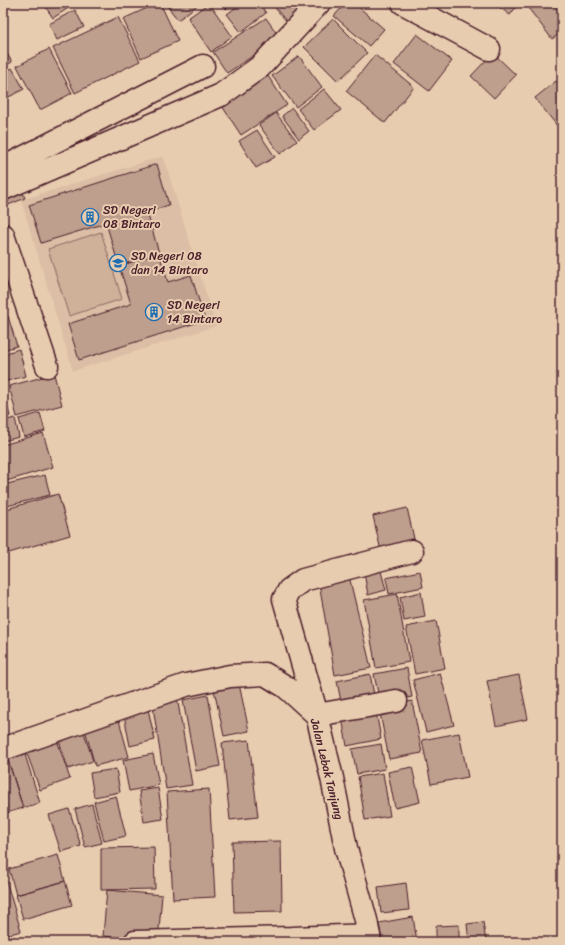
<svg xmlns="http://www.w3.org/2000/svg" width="565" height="945" viewBox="0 0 565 945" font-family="Sriracha,sans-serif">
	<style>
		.built { fill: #dbbea5 }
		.grass { fill: #cfb099; stroke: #8c6862 }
		.building { fill: #be9e8d; stroke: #4a1f2b }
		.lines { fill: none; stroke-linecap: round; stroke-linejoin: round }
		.street-casing { stroke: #4a1f2b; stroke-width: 25 }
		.street { stroke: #e8ccaf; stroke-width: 22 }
		.labels { text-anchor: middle; stroke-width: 4; stroke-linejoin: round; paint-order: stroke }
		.poi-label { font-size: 12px; fill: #4a1f2b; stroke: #e8ccaf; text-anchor: start }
		.street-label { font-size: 12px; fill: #4a1f2b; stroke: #e8ccaf }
	</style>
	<rect width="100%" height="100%" fill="#e8ccaf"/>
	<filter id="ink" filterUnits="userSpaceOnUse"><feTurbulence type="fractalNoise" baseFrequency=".025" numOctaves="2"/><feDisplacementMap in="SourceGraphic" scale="8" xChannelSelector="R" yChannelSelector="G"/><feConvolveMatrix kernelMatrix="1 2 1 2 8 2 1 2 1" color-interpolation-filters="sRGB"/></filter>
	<g filter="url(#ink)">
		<!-- built -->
		<path class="built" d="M163,156L216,326L73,371L21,200Z"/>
		<!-- grass -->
		<path class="grass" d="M101,232L122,299L69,316L48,249Z"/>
		<!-- building -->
		<path class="building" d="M43,3H76L53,18Z
			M158,3H160L178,41L141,58L123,19Z
			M165,3H200L178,20Z
			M209,3L232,36L211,52L188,18Z
			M222,3H233L226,9Z
			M242,3H259L266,13L241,32L227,14Z
			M271,3H311L287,22Z
			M346,3H354L384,29L369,46L334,16Z
			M494,3H519L510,15Z
			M536,3H553L562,14V32L552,39L529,9Z
			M75,10L84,27L57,40L49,24Z
			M118,17L140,61L75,93L53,48Z
			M266,18L280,38L227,73L213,52Z
			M333,19L367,53L338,81L304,47Z
			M417,34L452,61L429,91L394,64Z
			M3,47L12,62L3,67Z
			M49,49L72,93L40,110L17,66Z
			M493,53L516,75L494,98L471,76Z
			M375,55L414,87L385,123L346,91Z
			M299,56L322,87L296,107L272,76Z
			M12,68L24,89L3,100V74Z
			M268,76L287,105L241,135L222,106Z
			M556,81L562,88V132L535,98Z
			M324,89L341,110L314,130L298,109Z
			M292,108L309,131L299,139L282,116Z
			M276,113L297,141L280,154L259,125Z
			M257,130L275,157L256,168L239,141Z
			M157,164L169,205L147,212L159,253L119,266L106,223L41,243L29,205Z
			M20,186L25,198L6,206L3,197Z
			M159,253L168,282L191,275L205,320L79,360L68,324L131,304L119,266Z
			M8,316L17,346L3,350V318Z
			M19,349L26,376L3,382V354Z
			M54,374L62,405L17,417L9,386Z
			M3,389L10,416L3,418Z
			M40,413L45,431L24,437L19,419Z
			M15,418L19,437L3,441V421Z
			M43,433L53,467L3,482V445Z
			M45,475L50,495L3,507V485Z
			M58,494L70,535L9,553L3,531V510Z
			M407,508L415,543L381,551L373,516Z
			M379,564L386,590L368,595L363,567Z
			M420,571L423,587L389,594L386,578Z
			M349,576L371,668L335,675L319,584Z
			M421,592L425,617L404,621L400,597Z
			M397,594L409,662L376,668L364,600Z
			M436,621L445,668L415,674L406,627Z
			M407,668L412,697L380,703L374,674Z
			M440,673L454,725L426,732L413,680Z
			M370,674L375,700L342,707L337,681Z
			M519,675L528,719L496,726L487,681Z
			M238,679L249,731L224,736L213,685Z
			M208,695L220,766L196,771L183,700Z
			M177,697L192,785L166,789L152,701Z
			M412,701L422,753L389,759L379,708Z
			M147,705L155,740L130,746L123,710Z
			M375,706L381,739L347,746L341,712Z
			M117,713L129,757L95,766L83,722Z
			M81,723L93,761L68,769L56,731Z
			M459,733L468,777L431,784L422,740Z
			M55,734L70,779L40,790L24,745Z
			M249,740L258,817L230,820L222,743Z
			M381,744L385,769L357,774L352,749Z
			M22,745L40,803L23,808L5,750Z
			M5,750L23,808L3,814V751Z
			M153,754L159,785L129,791L123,760Z
			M412,767L420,802L395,808L388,772Z
			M116,769L120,792L94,797L90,773Z
			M383,773L390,816L365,820L358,777Z
			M158,788L163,819L144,822L139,791Z
			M209,789L215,897L173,899L167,792Z
			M116,796L126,836L104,841L94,802Z
			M92,804L102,843L85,847L75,809Z
			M69,809L81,846L61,852L49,815Z
			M281,841L282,911L234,912L232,842Z
			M154,847L155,889L101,890V848Z
			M58,855L65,881L16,895L9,869Z
			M3,870L21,931L3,936Z
			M65,881L72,905L23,919L16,895Z
			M406,883L409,910L381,913L378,887Z
			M107,890L162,895L158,941L103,936Z
			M413,917L417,942H382L379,923Z
			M483,922L486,942H469L467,924Z
			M459,925V942H436V926Z"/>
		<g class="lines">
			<defs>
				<path id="street" d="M403,3L489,49
					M3,168L203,66
					M3,189L221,95L261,66L319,3
					M3,235L47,366
					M317,715L396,701
					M3,749L186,685L230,676L265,674L286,687L317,715
					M292,938L369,935
					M135,942L292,938L293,942
					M370,942L366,920L346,848L332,778L317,715L284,599L289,590L303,580L412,551"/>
			</defs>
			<!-- street casing -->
			<use href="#street" class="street-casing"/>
			<!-- street -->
			<use href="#street" class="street"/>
		</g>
	</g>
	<!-- icons -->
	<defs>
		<symbol id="building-ring" viewBox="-11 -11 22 22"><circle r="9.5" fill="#e8ccaf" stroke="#1f6fb2" stroke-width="1.5"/><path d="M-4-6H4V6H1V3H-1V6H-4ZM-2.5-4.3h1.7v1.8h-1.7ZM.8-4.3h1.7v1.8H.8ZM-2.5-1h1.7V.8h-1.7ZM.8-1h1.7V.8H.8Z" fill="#1f6fb2"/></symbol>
		<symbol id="school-ring" viewBox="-11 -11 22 22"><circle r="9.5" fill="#e8ccaf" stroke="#1f6fb2" stroke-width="1.5"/><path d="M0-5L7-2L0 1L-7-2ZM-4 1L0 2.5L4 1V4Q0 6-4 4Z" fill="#1f6fb2"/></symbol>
	</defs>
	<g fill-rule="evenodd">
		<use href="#building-ring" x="80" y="207" width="20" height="20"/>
		<use href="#school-ring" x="108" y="253" width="20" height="20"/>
		<use href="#building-ring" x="144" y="302" width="20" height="20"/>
	</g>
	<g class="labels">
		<!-- poi labels -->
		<g class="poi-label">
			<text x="103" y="214">SD Negeri<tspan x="103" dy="14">08 Bintaro</tspan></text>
			<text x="131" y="260">SD Negeri 08<tspan x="131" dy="14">dan 14 Bintaro</tspan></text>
			<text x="167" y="309">SD Negeri<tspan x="167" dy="14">14 Bintaro</tspan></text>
		</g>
		<!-- street labels -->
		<g class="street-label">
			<text transform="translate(327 769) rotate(76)" y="4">Jalan Lebak Tanjung</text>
		</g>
	</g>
	<!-- margin -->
	<rect width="565" height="945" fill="none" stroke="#e8ccaf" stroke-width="16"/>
	<rect x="8" y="8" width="549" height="929" fill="none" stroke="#4a1f2b" stroke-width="1.5" filter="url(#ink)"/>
</svg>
